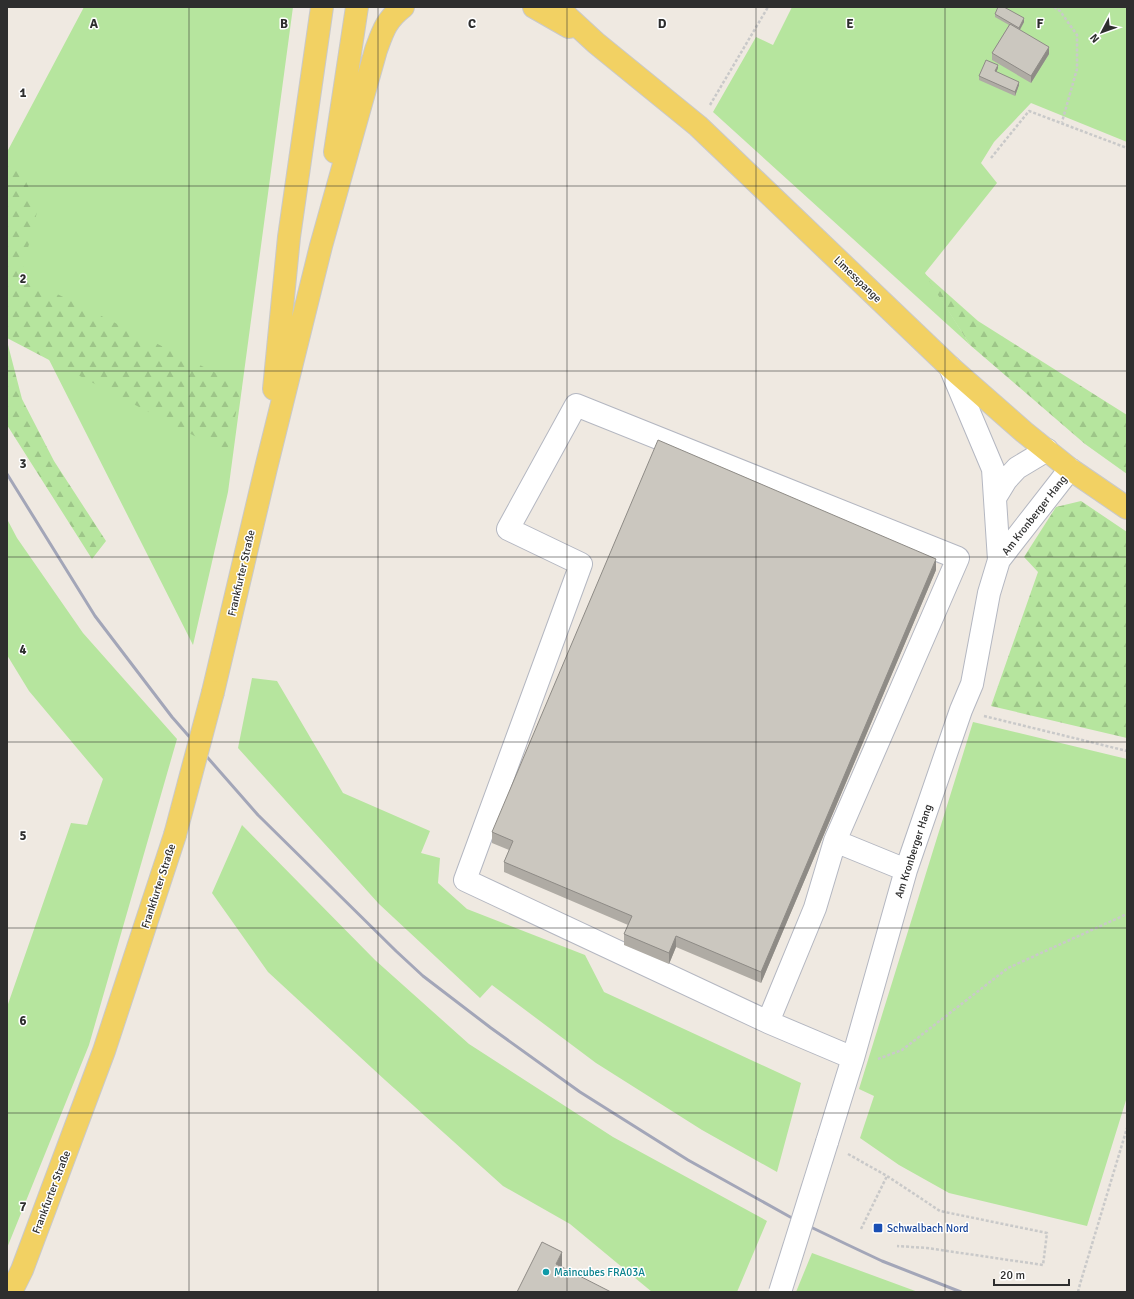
<svg xmlns="http://www.w3.org/2000/svg" width="1134" height="1299" viewBox="0 0 1134 1299" font-family="Signika,sans-serif">
	<style>
		.green { fill: #b6e59e }
		.forest { fill: url(#forest-firs) }
		.lines { fill: none; stroke-linecap: round; stroke-linejoin: round }
		.minor-casing { stroke: #b4b7c1; stroke-width: 24 }
		.major-casing { stroke: #c9c9c9; stroke-width: 24 }
		.path { stroke: #c9c9c9; stroke-width: 2.5; stroke-dasharray: 3 2; stroke-linecap: butt }
		.minor { stroke: #fff; stroke-width: 22 }
		.major { stroke: #f2d163; stroke-width: 22 }
		.rail { stroke: #a3a6b8; stroke-width: 3 }
		.minor-bridge-casing { stroke: #b4b7c1; stroke-width: 24; stroke-linecap: butt }
		.major-bridge-casing { stroke: #c9c9c9; stroke-width: 24; stroke-linecap: butt }
		.minor-bridge { stroke: #fff; stroke-width: 22 }
		.major-bridge { stroke: #f2d163; stroke-width: 22 }
		.wall { fill: #afaba4 }
		.shaded-wall { fill: #8e8b86 }
		.building { fill: #cbc7bf; stroke: #8e8b86 }
		.grid { fill: none; stroke: #2e2e2e; stroke-width: 1; stroke-opacity: 0.55 }
		.transit-dot { fill: #1a4fb4; stroke: #fff; stroke-width: 1.5 }
		.culture-dot { fill: #0f9aa8; stroke: #fff; stroke-width: 1.5 }
		.labels { text-anchor: middle; stroke-width: 3; stroke-linejoin: round; paint-order: stroke }
		.street-label { font-size: 11px; fill: #2e2e2e; stroke: #fff }
		.transit-label { font-size: 11px; fill: #164399; stroke: #fff; text-anchor: start }
		.culture-label { font-size: 11px; fill: #0d838f; stroke: #fff; text-anchor: start }
		.grid-label { font-size: 13px; text-anchor: middle; font-weight: bold; fill: #2e2e2e; stroke: #fff; stroke-width: 3; stroke-linejoin: round; paint-order: stroke }
	</style>
	<defs>
		<pattern id="forest-firs" width="22" height="20" patternUnits="userSpaceOnUse"><rect width="22" height="20" fill="#b6e59e"/><path d="M5 1l3.5 6h-7zM16 11l3.5 6h-7z" fill="#9dc588"/></pattern>
	</defs>
	<rect width="100%" height="100%" fill="#efe9e1"/>
	<!-- green -->
	<path class="green" d="M84,7H293L228,492L193,645L32,326L7,269L10,208L7,152Z
		M792,7H1127V142L1031,103L994,142L981,163L997,183L925,273L970,345L713,112L756,37L773,45Z
		M7,519L17,538L83,633L177,739L89,1045L7,1248V1007L71,823L87,825L103,779L29,691L7,655Z
		M252,678L277,681L343,793L430,831L421,853L440,858L438,883L467,909L585,955L604,992L801,1083L777,1172L702,1130L596,1063L492,985L480,998L379,904L238,748Z
		M973,722L1127,759V1097L1087,1226L949,1193L899,1165L860,1138L874,1096L859,1089Z
		M242,825L375,960L469,1044L613,1137L767,1221L737,1292H652L570,1224L503,1186L385,1080L268,972L212,893Z
		M812,1253L918,1292H796Z"/>
	<!-- forest -->
	<path class="forest" d="M7,157L15,158L35,201L37,212L21,276L242,386L227,453L7,338Z
		M924,273L978,321L1127,415V474L1085,444L970,345Z
		M7,341L22,399L54,461L106,541L92,559L7,425Z
		M1081,501L1127,532V738L991,706L1038,572L1024,557L1056,507Z"/>
	<g class="lines">
		<defs>
			<path id="minor" d="M995,498L1006,480L1017,468L1047,450
				M999,560L1070,469
				M835,841L906,870
				M768,1022L815,908L835,841L958,558L576,405L508,529L581,564L465,880L768,1022L853,1058
				M827,1142L853,1058L906,870L961,710L972,684L989,593L999,560L993,469L950,367"/>
			<path id="major" d="M534,7L569,27
				M557,7L596,43L698,126L950,367L1024,432L1070,469L1127,508
				M335,152L357,7
				M274,389L289,237L322,7
				M213,692L266,468L321,246L376,50C383,31 386,20 403,7
				M11,1292L22,1270L104,1051L175,835"/>
		</defs>
		<!-- minor casing -->
		<use href="#minor" class="minor-casing"/>
		<!-- major casing -->
		<use href="#major" class="major-casing"/>
		<!-- path -->
		<path class="path" d="M1054,7L1060,11L1077,35V69L1062,122
			M710,105L768,7
			M991,158L1029,111L1127,148
			M984,716L1127,751
			M878,1059L902,1050L1008,968L1127,914
			M848,1154L887,1176L940,1211L1047,1233L1043,1265L927,1248L897,1246
			M861,1229L887,1176
			M1078,1292L1080,1284L1127,1128"/>
		<!-- minor -->
		<use href="#minor" class="minor"/>
		<!-- major -->
		<use href="#major" class="major"/>
		<!-- rail -->
		<path class="rail" d="M7,474L95,616L172,717L258,815L396,951L423,976L491,1028L580,1092L688,1160L792,1218L846,1244L882,1261L961,1292"/>
		<defs>
			<path id="minor-bridge" d="M780,1292L827,1142"/>
			<path id="major-bridge" d="M175,835L213,692"/>
		</defs>
		<!-- minor-bridge casing -->
		<use href="#minor-bridge" class="minor-bridge-casing"/>
		<!-- major-bridge casing -->
		<use href="#major-bridge" class="major-bridge-casing"/>
		<!-- minor-bridge -->
		<use href="#minor-bridge" class="minor-bridge"/>
		<!-- major-bridge -->
		<use href="#major-bridge" class="major-bridge"/>
	</g>
	<!-- wall -->
	<path class="wall" d="M995,14L1024,22L1020,30L1049,54L1031,83L992,60V53L1009,25L995,17Z
		M998,68L996,72L1019,85L1015,96L979,80V76Z
		M936,570L761,983L676,947L669,964L624,945V934L628,925L504,872V862L509,850L492,843V832Z"/>
	<!-- shaded-wall -->
	<path class="shaded-wall" d="M1024,18V22L1019,31V28Z
		M1049,47V54L1031,83V76Z
		M998,65V68L995,75V71Z
		M1019,82V85L1015,96V92Z
		M936,559V570L761,983V972Z
		M676,936V947L669,964V953Z
		M562,1252V1266L556,1278V1264Z"/>
	<!-- building -->
	<path class="building" d="M998,7H1004L1024,18L1019,28L995,14Z
		M1010,24L1049,47L1031,76L992,53Z
		M986,60L998,65L995,71L1019,82L1015,92L979,76Z
		M658,440L936,559L761,972L676,936L669,953L624,934L632,916L504,862L513,841L492,832Z
		M542,1242L562,1252L556,1264L611,1292H517Z"/>
	<!-- grid -->
	<path class="grid" d="M189,7V1292M378,7V1292M567,7V1292M756,7V1292M945,7V1292M7,186H1127M7,371H1127M7,557H1127M7,742H1127M7,928H1127M7,1113H1127"/>
	<!-- markers -->
	<rect class="transit-dot" x="873" y="1223" width="10" height="10" rx="2"/>
	<circle class="culture-dot" cx="546" cy="1272" r="4"/>
	<g class="labels">
		<!-- street labels -->
		<g class="street-label">
			<text transform="translate(858 279) rotate(44)" y="4">Limesspange</text>
			<text transform="translate(1034 515) rotate(-52)" y="4">Am Kronberger Hang</text>
			<text transform="translate(241 573) rotate(-77)" y="4">Frankfurter Straße</text>
			<text transform="translate(913 851) rotate(-72)" y="4">Am Kronberger Hang</text>
			<text transform="translate(158 886) rotate(-72)" y="4">Frankfurter Straße</text>
			<text transform="translate(51 1192) rotate(-69)" y="4">Frankfurter Straße</text>
		</g>
		<!-- transit labels -->
		<g class="transit-label">
			<text x="887" y="1232">Schwalbach Nord</text>
		</g>
		<!-- culture labels -->
		<g class="culture-label">
			<text x="554" y="1276">Maincubes FRA03A</text>
		</g>
	</g>
	<g class="grid-label">
		<text x="94" y="28">A</text>
		<text x="284" y="28">B</text>
		<text x="472" y="28">C</text>
		<text x="662" y="28">D</text>
		<text x="850" y="28">E</text>
		<text x="1040" y="28">F</text>
		<text x="23" y="97">1</text>
		<text x="23" y="283">2</text>
		<text x="23" y="468">3</text>
		<text x="23" y="654">4</text>
		<text x="23" y="840">5</text>
		<text x="23" y="1025">6</text>
		<text x="23" y="1211">7</text>
	</g>
	<!-- border -->
	<rect width="1134" height="1299" fill="none" stroke="#2e2e2e" stroke-width="16"/>
	<!-- north arrow -->
	<g transform="translate(1102 32) rotate(229)" stroke="#ffffff" stroke-width="3" paint-order="stroke">
	<path d="M0-3L7 15L0 10L-7 15Z" fill="#2e2e2e"/>
	<text y="-6" font-size="11" font-weight="bold" text-anchor="middle" fill="#2e2e2e">N</text>
	</g>
	<!-- scale -->
	<path d="M994 1279v6h75v-6" fill="none" stroke="#2e2e2e" stroke-width="2"/>
	<text x="1000" y="1279" font-size="12" fill="#2e2e2e" stroke="#ffffff" stroke-width="3" paint-order="stroke">20 m</text>
</svg>
